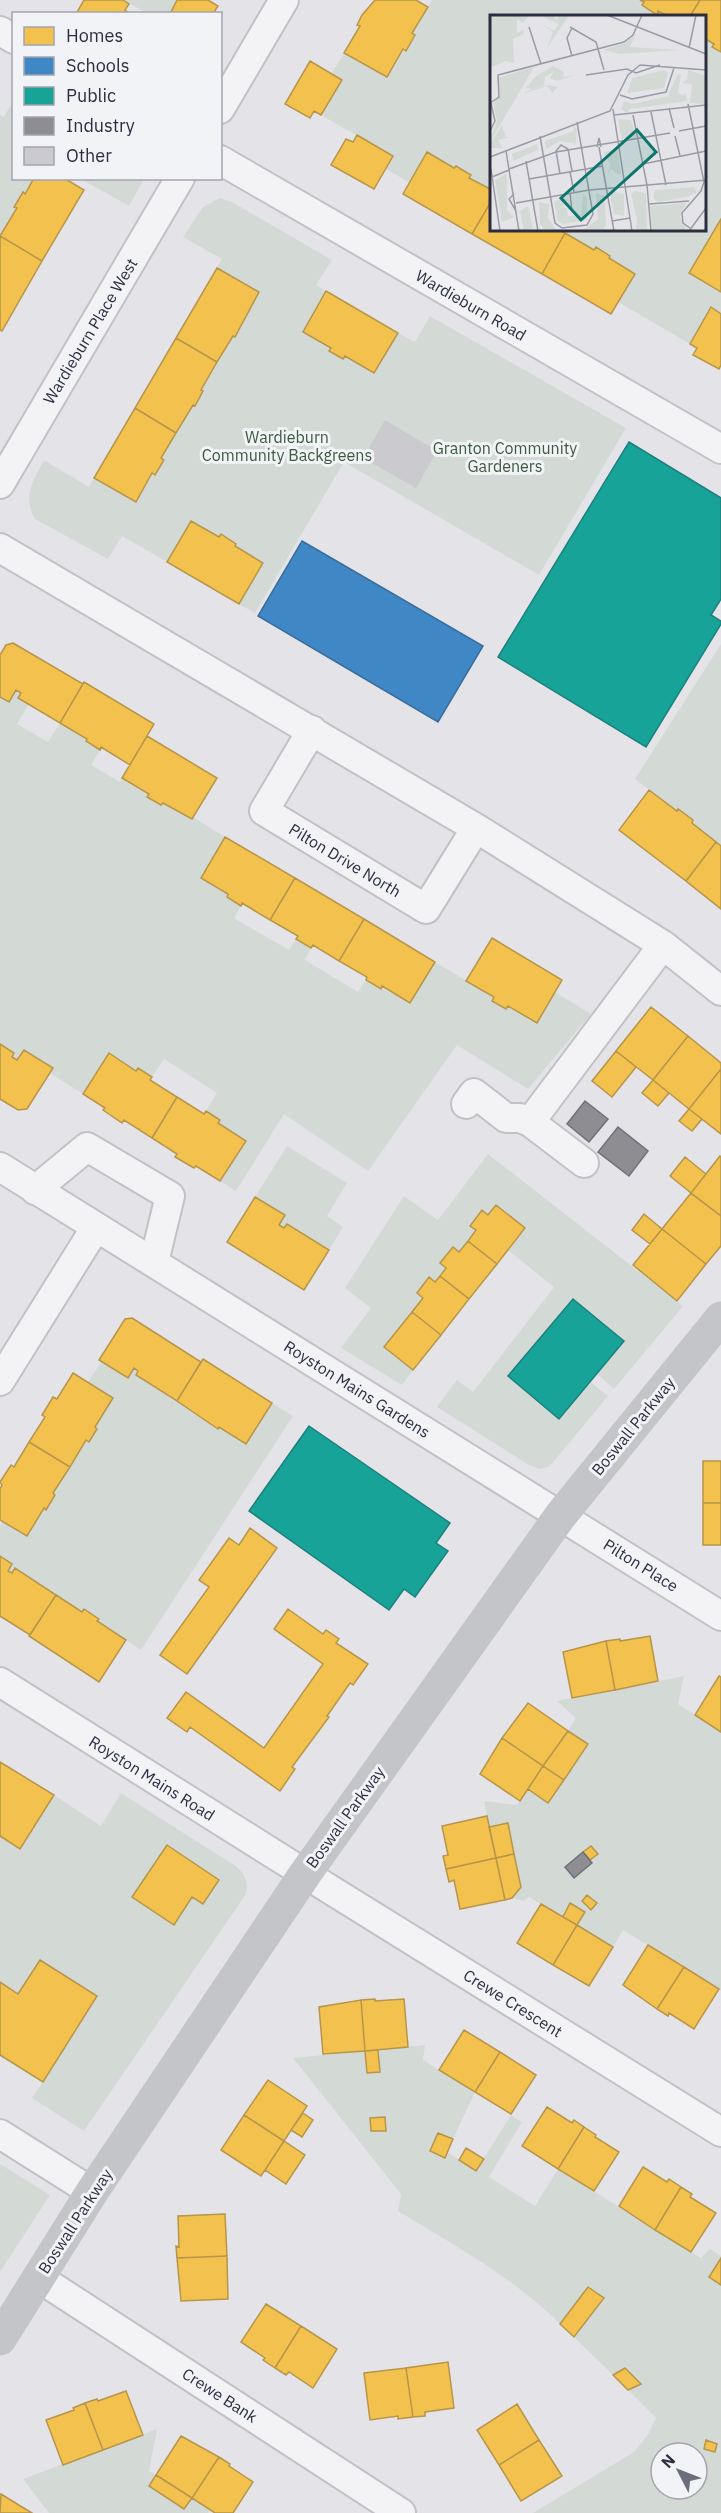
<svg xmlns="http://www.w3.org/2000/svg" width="721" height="2513" viewBox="0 0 721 2513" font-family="'IBM Plex Sans',sans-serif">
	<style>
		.green { fill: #d3dad5; fill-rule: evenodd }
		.homes { fill: #f2c14e; stroke: #b7954a; stroke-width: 1.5 }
		.schools { fill: #3f88c5; stroke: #396d9d; stroke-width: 1.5 }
		.public { fill: #17a398; stroke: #1d807e; stroke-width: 1.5 }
		.industry { fill: #8d8d92; stroke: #707079; stroke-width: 1.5 }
		.building { fill: #cacacf }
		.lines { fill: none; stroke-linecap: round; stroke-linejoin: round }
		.street-casing { stroke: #c2c2c6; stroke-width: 32 }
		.street { stroke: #f3f3f5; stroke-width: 28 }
		.secondary { stroke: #c4c5c9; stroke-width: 33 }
		.labels { text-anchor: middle; stroke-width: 6; stroke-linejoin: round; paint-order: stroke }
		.street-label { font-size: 16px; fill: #2c2e40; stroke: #f2f3f7 }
		.park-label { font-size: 16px; fill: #3b5a3e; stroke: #f2f3f7 }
		.inset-road { fill: none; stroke: #9a9ba5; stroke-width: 1.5 }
		.view { fill: #0f766e; fill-opacity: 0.15; stroke: #0f766e; stroke-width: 3 }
		.inset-edge { fill: none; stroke: #2c2e40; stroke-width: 3 }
	</style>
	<rect width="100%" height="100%" fill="#e4e4e8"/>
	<!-- green -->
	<path class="green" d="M123,0H177L170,14L147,13Z
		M432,0H640L644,2L642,6L656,14L658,11L668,16H492L491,190L469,178L471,174L456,166L454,168L427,153L410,183L386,169L392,156L321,115L342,80L332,73L344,53L387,77L403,49L406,50L415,36L412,33Z
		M705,38L714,44L712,47L721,52V219L689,273L721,292V314L710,308L690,344L618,302L634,273L609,258L610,255L596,247L594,250L559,230H704Z
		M13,101L14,178L34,179L25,194L22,192L14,206L17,208L0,237V115L4,117Z
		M81,179H144L129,206Z
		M220,198L232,202L332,260L316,285L326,291L303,331L331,348L329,351L343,359L345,356L374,373L398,333L415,342L430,316L626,428L539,575L344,462L255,613L239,604L263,563L235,546L236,543L221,535L219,537L191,521L167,562L122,536L108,559L35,519C22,496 33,481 44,460L89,487L94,478L135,502L152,473L155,475L164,460L161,458L193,405H195L203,392L201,390L233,336L235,337L244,323L217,268L222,259L183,237L203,207Z
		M721,644V846L692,823L693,820L679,809L677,811L635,779Z
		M16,690L21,693L18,698L29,704L17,724L48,742L60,723L87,739L86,741L100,750L91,765L120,782L122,778L149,794L148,797L161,805L163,803L192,819L193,817L225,837L201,878L228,894L227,897L241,906L234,918L289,950L296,939L311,948L305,960L358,992L366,980L410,1003L435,962L494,997L493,1001L506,1009L508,1006L555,992L591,1014L528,1089L457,1045L368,1171L284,1114L236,1191L220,1181L246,1141L218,1123L220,1120L206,1111L217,1093L164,1059L152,1077L138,1068L136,1071L108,1054L83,1094L50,1073L52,1069L24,1050L17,1060L12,1057L14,1053L0,1044V697L9,702Z
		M287,1146L347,1183L327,1216L343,1227L329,1250L287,1224L284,1228L279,1225L285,1215L255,1197Z
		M488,1154L683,1306L614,1389L597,1374L624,1341L572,1299L508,1376L559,1419L590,1382L608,1396L550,1466L540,1469L529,1465L437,1407L457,1380L473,1392L554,1287L508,1250L525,1228L496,1205L488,1215L482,1210L470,1225L476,1230L459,1252L453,1247L440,1263L446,1268L435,1282L428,1277L417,1293L423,1298L384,1347L413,1370L402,1385L341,1348L371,1308L345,1288L404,1196L438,1220Z
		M102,1361L134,1368L138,1371L136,1375L217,1429L219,1427L246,1444L272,1403L293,1416L141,1650L97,1621L98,1618L85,1609L82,1612L15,1568L12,1573L8,1571L12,1564L0,1556V1525L2,1521L27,1536L44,1508L46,1509L55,1496L53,1493L113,1398L88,1382Z
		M684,1676L678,1704L721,1732V1991L623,1930L613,1947L577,1925L585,1912L571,1903L563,1917L529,1897L524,1901L512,1898L521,1887L508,1823L489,1827L484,1801L517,1805L528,1789L548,1802L568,1731L576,1718L557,1701ZM583,1852L597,1854L590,1860L592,1863L574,1878L565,1868Z
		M121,1793L237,1867C246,1876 248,1882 246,1894L84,2131L32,2098L43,2082L18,1994L0,1982V1836L20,1848L54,1795L101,1826ZM167,1845L219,1879L203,1903L192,1897L173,1925L132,1897Z
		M425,2045L423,2060L475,2092L453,2139L438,2133L430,2151L444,2158L447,2152L476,2171L511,2115L522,2122L489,2177L535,2206L558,2169L701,2258L710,2249L721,2256L709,2277L721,2285V2513H533L634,2452L649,2433L656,2418L628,2390L641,2384L625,2368L613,2375L574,2337L604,2298L588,2287L560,2324C513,2277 455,2246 398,2211L401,2194L293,2058L365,2051L367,2073L380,2072L378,2050ZM661,2453H697V2489H661Z
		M0,2164L50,2195L0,2272Z
		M157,2429L149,2471L156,2475L149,2486L184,2509L192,2498L210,2510L208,2513H49L23,2479Z"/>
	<!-- homes -->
	<path class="homes" d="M84,0H123L129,4L125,10L130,14H76Z
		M177,0H208L218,6L213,14H170Z
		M375,0H416L428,7L412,33L415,35L406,51L403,49L387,77L344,53L360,26L357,25L362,15Z
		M640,0H700L690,16H668L658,11L657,15L642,5L644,2Z
		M700,0H721V52L712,47L714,44L704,38V16H690Z
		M310,61L342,80L321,115L314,111L310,118L285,104Z
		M357,135L393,156L374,189L331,165L346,139L353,142Z
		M427,152L454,168L456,166L471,175L469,178L492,190V200L472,234L403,194Z
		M34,178H64L84,190L42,261L0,236L17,208L14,207L23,192L25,194Z
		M492,200V230H559L565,233L542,274L472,234Z
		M721,219V292L689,273Z
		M565,233L594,250L596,247L610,256L609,258L635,274L611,314L542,274Z
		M0,236L42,261L2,331L0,330Z
		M217,268L259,292L235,337L233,336L217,362L176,338Z
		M326,291L398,333L374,373L345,356L343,359L329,351L331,348L303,332Z
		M711,307L721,314V365L719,369L693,355L697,348L690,344Z
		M176,338L217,362L201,390L203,391L195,406L193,405L176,433L135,408Z
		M135,408L176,433L161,458L164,460L155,475L152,473L136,502L94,478Z
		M191,521L219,537L221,534L236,544L235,546L263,563L239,604L167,562Z
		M13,643L83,684L60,723L18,698L21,693L16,690L9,702L0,697V655L6,645Z
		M84,682L154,724L130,765L101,747L100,750L86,741L87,739L60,723Z
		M147,736L217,778L192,819L163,803L161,805L147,797L149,794L122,778Z
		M649,790L677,811L678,809L693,820L692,823L716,842L686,881L619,830Z
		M225,837L295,878L270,920L242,903L241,906L227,897L228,894L201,878Z
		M716,842L721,846V909L686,881Z
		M295,878L364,919L339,961L313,945L311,948L296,939L298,936L270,920Z
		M364,919L435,962L410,1003L382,986L381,989L366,980L367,977L339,961Z
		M492,938L562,980L537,1023L508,1006L506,1009L492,1001L494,997L466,981Z
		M651,1007L688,1036L653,1080L616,1051Z
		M688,1036L721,1063V1069L689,1109L653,1080Z
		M0,1044L14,1053L12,1057L17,1060L24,1050L53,1068L27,1109L18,1110L0,1099Z
		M616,1051L636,1067L612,1097L592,1081Z
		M109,1053L136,1071L138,1068L152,1077L150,1080L177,1097L152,1138L124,1120L122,1123L103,1110L105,1108L83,1094Z
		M721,1069V1134L689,1109Z
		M653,1080L669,1093L658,1106L642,1093Z
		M177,1097L204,1114L206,1111L220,1120L218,1123L246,1141L220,1181L196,1166L194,1168L175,1157L177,1154L152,1138Z
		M689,1109L702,1119L692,1131L679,1121Z
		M720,1156L721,1157V1216L691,1193Z
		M685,1157L706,1174L691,1193L670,1176Z
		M691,1193L721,1216V1246L706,1264L662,1229Z
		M255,1197L285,1215L279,1225L284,1228L287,1224L329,1250L304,1290L227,1242Z
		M496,1205L525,1228L497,1264L468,1241L476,1230L470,1226L482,1210L488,1215Z
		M644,1214L662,1229L650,1244L632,1230Z
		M662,1229L706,1264L677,1301L633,1265Z
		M468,1241L497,1264L469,1299L440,1276L446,1268L440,1263L453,1247L459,1252Z
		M440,1276L469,1299L441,1335L412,1312L423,1298L417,1293L429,1277L435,1282Z
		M412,1312L441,1335L413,1370L384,1347Z
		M132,1318L201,1362L177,1401L136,1375L138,1371L134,1368L128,1378L99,1360L125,1319Z
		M203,1359L272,1403L246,1444L219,1427L218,1429L177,1401Z
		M73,1373L113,1398L95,1427L97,1429L89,1442L86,1440L70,1467L29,1442L45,1417L42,1415L53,1397L57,1399Z
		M29,1442L70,1467L53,1493L55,1495L46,1510L44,1508L27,1536L0,1520V1489L2,1485L0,1482L11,1465L14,1467Z
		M703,1461H721V1503H703Z
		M703,1503H721V1545H703Z
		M250,1528L277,1548L187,1674L160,1655L209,1587L199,1580L229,1538L239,1545Z
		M0,1556L12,1564L8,1571L12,1573L15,1568L56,1595L30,1635L0,1616Z
		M56,1595L82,1612L84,1609L99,1619L97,1621L126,1640L99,1682L29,1636Z
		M288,1609L323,1634L326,1630L339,1639L336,1643L368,1664L353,1685L350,1683L327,1716L329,1717L292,1767L295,1769L280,1791L190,1727L187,1732L167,1718L186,1692L264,1748L323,1664L274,1629Z
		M650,1636L658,1681L615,1690L606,1641L620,1639V1641Z
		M606,1641L615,1690L572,1698L563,1652Z
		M719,1676L721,1677V1732L695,1715Z
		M528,1703L568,1731L543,1766L502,1738Z
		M568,1731L588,1744L564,1780L543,1766Z
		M502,1738L543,1766L520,1801L480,1774Z
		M0,1762L54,1795L20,1849L0,1836Z
		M543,1766L564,1780L548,1803L528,1789Z
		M487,1816L496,1858L446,1869L443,1856L448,1855L442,1826Z
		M508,1823L514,1854L496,1858L489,1827Z
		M167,1845L219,1880L203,1904L192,1897L174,1925L132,1897Z
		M591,1846L598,1854L590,1860L583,1852Z
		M514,1854L521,1887L512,1898L505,1900L496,1858Z
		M496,1858L505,1900L460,1909L454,1880L449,1882L446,1869Z
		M587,1895L597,1903L591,1910L582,1901Z
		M570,1903L585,1912L577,1925L563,1917Z
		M541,1904L577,1925L553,1965L517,1943Z
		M577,1925L613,1947L589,1986L553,1965Z
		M648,1945L684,1967L657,2009L623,1985Z
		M40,1960L97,1996L43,2082L0,2055V1982L18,1994Z
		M684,1967L719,1989L694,2029L669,2013L668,2016L657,2009Z
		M375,1999V2001L404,1999L408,2047L365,2051L361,2000Z
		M361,2000L365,2051L323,2054L319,2007Z
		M464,2030L500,2052L475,2092L439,2070Z
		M378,2050L380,2072L367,2073L365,2051Z
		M500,2052L536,2075L511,2114L475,2092Z
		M268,2080L307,2106L284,2141L244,2115Z
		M547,2107L572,2123L574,2120L584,2127L558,2169L522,2146Z
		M303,2113L313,2120L302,2137L291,2130Z
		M244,2115L284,2141L261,2176L221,2150Z
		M385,2117L386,2131H371L370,2118Z
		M584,2127L596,2135L595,2137L619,2152L594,2191L558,2169Z
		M438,2133L453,2139L445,2158L430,2151Z
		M284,2141L305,2155L286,2184L265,2170Z
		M466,2148L484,2159L476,2171L459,2160Z
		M643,2167L667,2182L669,2179L681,2187L655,2230L619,2206Z
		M681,2187L692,2194L690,2197L716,2213L691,2252L655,2230Z
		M225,2214L227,2256L177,2258L176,2246L179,2247L178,2216Z
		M227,2256L228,2299L181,2301L177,2258Z
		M721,2258V2285L709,2277Z
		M588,2287L604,2298L574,2337L560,2324Z
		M266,2304L301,2326L275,2368L263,2360L265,2358L241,2342Z
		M301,2326L337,2349L313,2388L289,2372L286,2375L275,2368Z
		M448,2362L454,2408L425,2412V2416L413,2417L406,2368Z
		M406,2368L413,2417L398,2419V2416L370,2420L364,2373Z
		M625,2368L641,2384L628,2390L613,2375Z
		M126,2391L143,2435L103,2450L85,2403L97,2399L98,2401Z
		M85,2403L103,2450L63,2465L46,2420L74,2410L73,2408Z
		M517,2404L539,2440L499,2465L477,2430Z
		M181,2436L219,2457L192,2498L156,2475Z
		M539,2440L562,2476L521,2501L499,2465Z
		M706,2440L717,2444L715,2452L704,2449Z
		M219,2457L230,2464L229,2466L253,2482L233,2513H215L192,2498Z
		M156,2475L192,2498L184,2509L149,2486Z
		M1,2494L22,2507L32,2513H0Z"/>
	<!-- schools -->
	<path class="schools" d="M302,541L483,646L438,722L258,616Z"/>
	<!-- public -->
	<path class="public" d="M629,442L721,498V599L711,615L721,621V624L646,747L498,657Z
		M573,1299L624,1341L559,1419L508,1376Z
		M309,1426L450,1523L436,1543L448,1551L415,1597L404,1589L389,1610L249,1511Z"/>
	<!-- industry -->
	<path class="industry" d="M585,1101L608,1119L589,1142L567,1124Z
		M618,1127L648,1151L629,1176L598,1152Z
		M583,1852L592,1863L574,1878L565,1867Z"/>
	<!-- building -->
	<path class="building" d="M385,420L437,451L416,488L363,458Z"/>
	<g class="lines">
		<defs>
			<path id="street" d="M0,31L14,39
				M220,109L284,0
				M220,160L721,449
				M0,484L180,178
				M0,548L476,828L663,945L721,991
				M312,730L264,811L426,909L476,828
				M466,1104L474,1093L506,1118H520L530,1122L663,945
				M530,1122L584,1163
				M0,1167L721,1616
				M35,1190L87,1147L170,1196L154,1262
				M0,1381L96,1227
				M0,1682L331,1890L721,2132
				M0,2134L92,2192
				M39,2278L401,2513"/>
		</defs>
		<!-- street casing -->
		<use href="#street" class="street-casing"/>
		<!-- street -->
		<use href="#street" class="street"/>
		<!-- secondary -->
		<path class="secondary" d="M0,2339L92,2192L305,1874L561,1515L721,1318"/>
	</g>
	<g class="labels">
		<!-- street labels -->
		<g class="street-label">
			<text transform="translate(471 305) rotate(30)" y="6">Wardieburn Road</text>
			<text transform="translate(90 331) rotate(-59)" y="6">Wardieburn Place West</text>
			<text transform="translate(345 860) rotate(31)" y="6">Pilton Drive North</text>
			<text transform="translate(357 1389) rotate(32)" y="6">Royston Mains Gardens</text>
			<text transform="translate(633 1426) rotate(-51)" y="6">Boswall Parkway</text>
			<text transform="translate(641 1565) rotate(32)" y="6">Pilton Place</text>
			<text transform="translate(152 1778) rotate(32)" y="6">Royston Mains Road</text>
			<text transform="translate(345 1817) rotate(-54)" y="6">Boswall Parkway</text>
			<text transform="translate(513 2003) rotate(32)" y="6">Crewe Crescent</text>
			<text transform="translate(75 2221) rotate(-57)" y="6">Boswall Parkway</text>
			<text transform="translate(220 2395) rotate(33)" y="6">Crewe Bank</text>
		</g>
		<!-- park labels -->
		<g class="park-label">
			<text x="287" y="443">Wardieburn<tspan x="287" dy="18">Community Backgreens</tspan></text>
			<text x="505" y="454">Granton Community<tspan x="505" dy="18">Gardeners</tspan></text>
		</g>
	</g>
	<!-- overview -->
	<g transform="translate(490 15)">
		<rect width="216" height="216" fill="#e4e4e8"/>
		<path d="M5,0H53L39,1L33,8L27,4V18L33,15L34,19L23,24L24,48L15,46L0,53V3ZM56,0H63L67,6L69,0H79L57,33L63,17L49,8L64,16L69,9L53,2ZM146,19L140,32L191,35L130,39L113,35L135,28ZM48,51L43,54L0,127L7,105L3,89L10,81L7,63ZM63,51L74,57L73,62L86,60L67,66L60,63L64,56L55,62L54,70L45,72L58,70L68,72L62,78L57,71L32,79L42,74L36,73L46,61ZM174,55L178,57L174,73L137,78L142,63ZM198,55L216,61V89L200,88L202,69L191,68L197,65ZM191,59L188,78L193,81L195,78L197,86L140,94L137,98L131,94L134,86L143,89L178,81L187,60ZM128,104L141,105L146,123H133L132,126ZM12,110L16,122H20L8,125L13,133H1L0,139V129ZM83,110L87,115L86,129L70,126L56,134L55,126L84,116ZM47,129L48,135L23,146L22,139ZM127,134L131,158L129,160L121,154L118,159L120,149L114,137ZM17,159V195L24,202L12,207L5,165ZM204,172L207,178L196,182L168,187L163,183L165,175ZM145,176L156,178L157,216L146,215L147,204L141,179ZM124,177L134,179V201L124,199L120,180ZM106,178L115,181L116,211L111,216H92L108,204ZM93,179L97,183V205L73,209L68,206L64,187L73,183L78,185L72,192L77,193L78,201L91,200ZM49,187L59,189L58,203L67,216H55L50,209ZM196,188L190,202L197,216H162L160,191ZM38,191L43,213L34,216L30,196Z" fill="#d3dad5"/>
		<path class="inset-road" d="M117,0L216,39M39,12L51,49M80,12L106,27L114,55M199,33L206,0M82,41L77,23L82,13M96,60L137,54L146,58L170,50M130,80L142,84L176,77L184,53M0,88L9,82L8,60L134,27L143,20L152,0M198,89L214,167L211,176L192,198L193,208L200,213M179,93L184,113M123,94L142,216M161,97L176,170M124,100L216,90M143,100L157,170L161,216M0,116L5,106L1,88M189,116L216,111M50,121L65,208L72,213L97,210L103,199L87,107M185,121L190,141M107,132L109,123L111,132M109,132L124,216M16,136L29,216M0,142L120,96L138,60L150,50L216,55M36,146L48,216M153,149L216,136M1,154L10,216M19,154L66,137L180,118M80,157L84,177M70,159L66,136L71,130L78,134L82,156M2,162L19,155M39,164L113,151M80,178L82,196M24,179L19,184L26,196M26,188L99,175L216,165M159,189L199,186M122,206L140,203M199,216L216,193"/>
		<path class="view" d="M147,115L166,137L91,205L71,183Z"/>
		<rect width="216" height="216" class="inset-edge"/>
	</g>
	<!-- legend -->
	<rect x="12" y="12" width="210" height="168" fill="#f2f3f7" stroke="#a3a4ae" stroke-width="1.5"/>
	<rect x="24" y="27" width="30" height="18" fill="#f2c14e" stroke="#a3a4ae" stroke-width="1.5"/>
	<text x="66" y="42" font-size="18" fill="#2c2e40">Homes</text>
	<rect x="24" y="57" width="30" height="18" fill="#3f88c5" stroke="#a3a4ae" stroke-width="1.5"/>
	<text x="66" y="72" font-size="18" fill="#2c2e40">Schools</text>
	<rect x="24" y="87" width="30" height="18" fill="#17a398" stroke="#a3a4ae" stroke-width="1.5"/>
	<text x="66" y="102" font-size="18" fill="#2c2e40">Public</text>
	<rect x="24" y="117" width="30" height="18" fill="#8d8d92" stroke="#a3a4ae" stroke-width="1.5"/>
	<text x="66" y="132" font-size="18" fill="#2c2e40">Industry</text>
	<rect x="24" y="147" width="30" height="18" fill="#cacacf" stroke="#a3a4ae" stroke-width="1.5"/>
	<text x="66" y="162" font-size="18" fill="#2c2e40">Other</text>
	<!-- north arrow -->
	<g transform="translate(679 2471) rotate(312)"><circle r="28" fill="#f2f3f7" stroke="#a3a4ae" stroke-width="1.5"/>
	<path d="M0-4.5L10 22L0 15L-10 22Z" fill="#6c6e7b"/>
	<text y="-9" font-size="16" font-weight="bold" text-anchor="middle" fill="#2c2e40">N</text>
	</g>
</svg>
